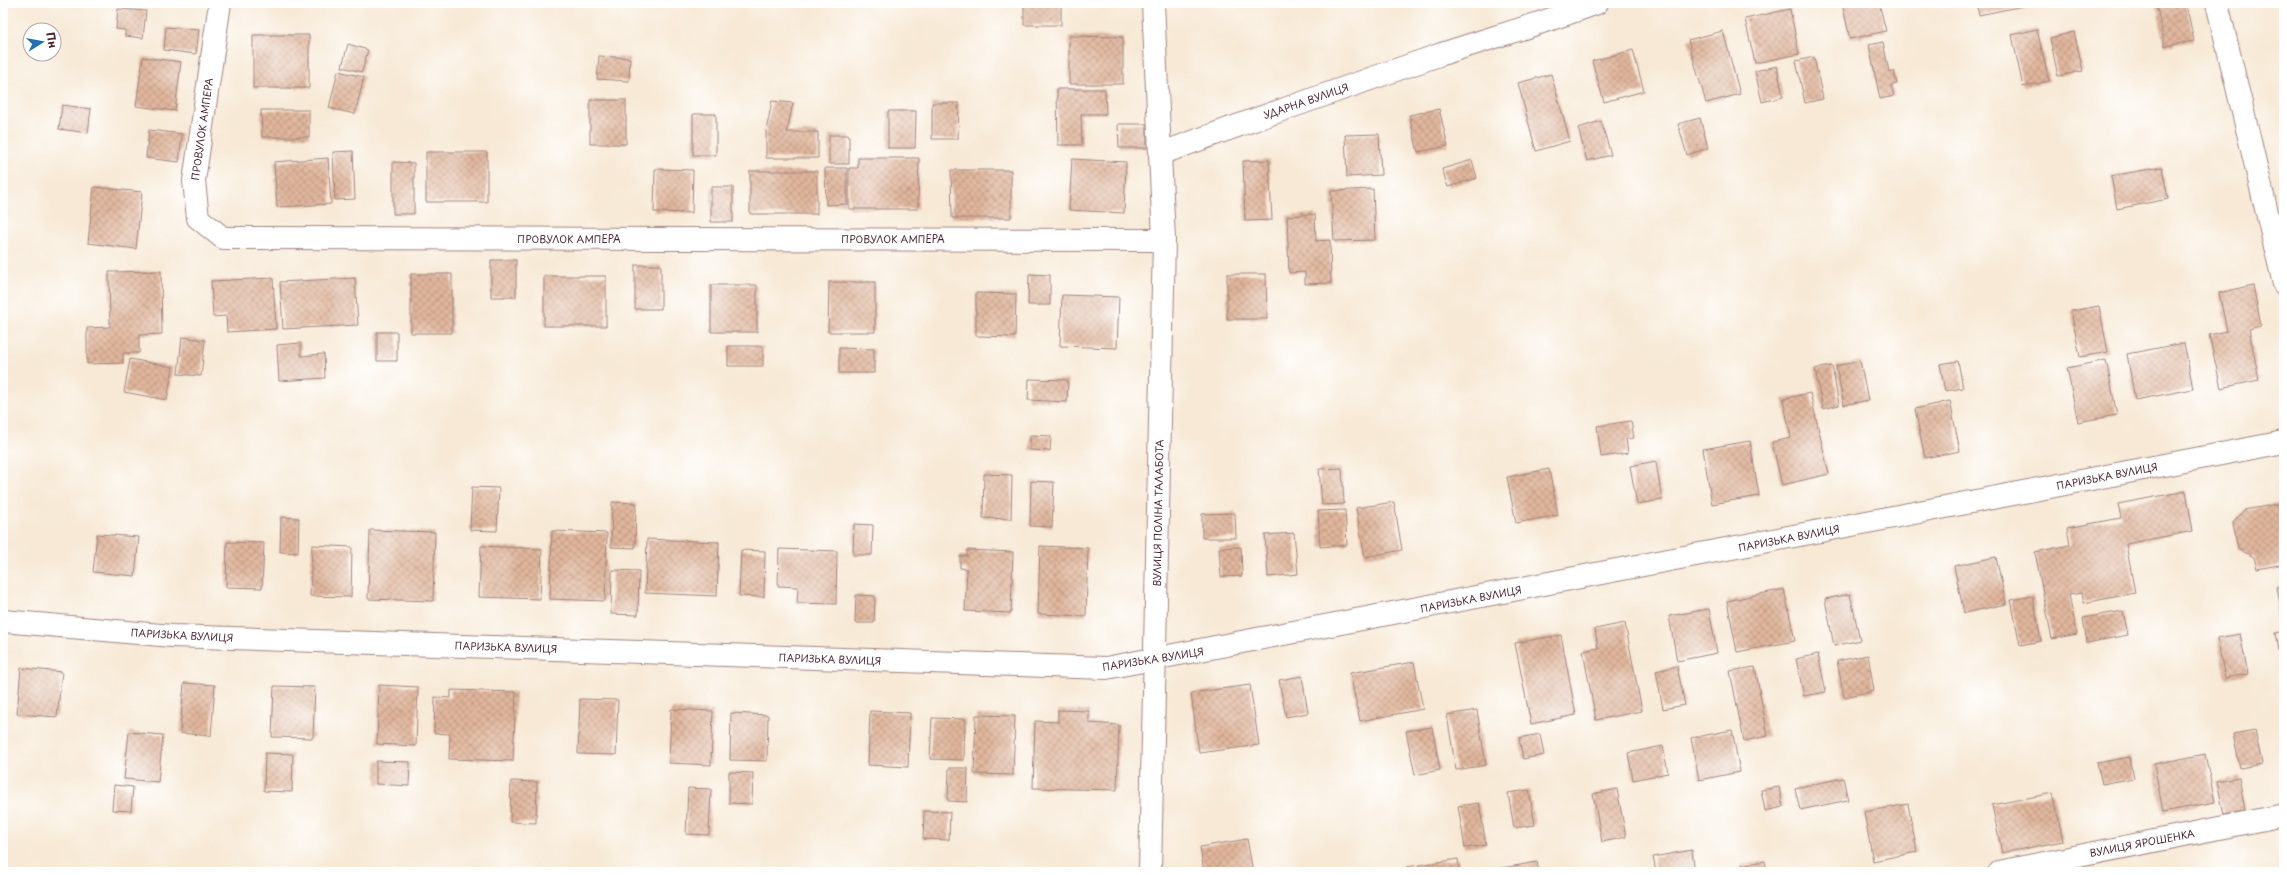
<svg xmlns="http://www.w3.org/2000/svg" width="2287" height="875" viewBox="0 0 2287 875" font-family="'Playpen Sans',sans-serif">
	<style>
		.building { fill: url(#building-cross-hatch) }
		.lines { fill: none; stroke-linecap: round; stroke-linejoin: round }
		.minor-casing { stroke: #a08480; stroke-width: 24 }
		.minor { stroke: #fff; stroke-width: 22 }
		.labels { text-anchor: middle; stroke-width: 3; stroke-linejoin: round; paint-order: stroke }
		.street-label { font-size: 10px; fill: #4a1f2b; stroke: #fff }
	</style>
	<defs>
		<pattern id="building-cross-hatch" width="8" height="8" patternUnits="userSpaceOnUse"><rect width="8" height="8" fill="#e1b79d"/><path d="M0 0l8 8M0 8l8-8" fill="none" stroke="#b89480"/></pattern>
	</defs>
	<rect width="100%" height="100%" fill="#fff"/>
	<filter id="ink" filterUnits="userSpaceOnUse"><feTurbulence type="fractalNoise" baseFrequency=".025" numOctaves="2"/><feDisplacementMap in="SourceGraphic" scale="8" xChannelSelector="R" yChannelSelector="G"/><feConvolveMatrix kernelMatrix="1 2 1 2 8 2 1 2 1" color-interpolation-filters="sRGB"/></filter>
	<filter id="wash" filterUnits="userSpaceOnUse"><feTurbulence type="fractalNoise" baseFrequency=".012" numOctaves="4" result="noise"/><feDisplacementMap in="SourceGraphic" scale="16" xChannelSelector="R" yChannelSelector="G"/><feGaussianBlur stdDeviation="0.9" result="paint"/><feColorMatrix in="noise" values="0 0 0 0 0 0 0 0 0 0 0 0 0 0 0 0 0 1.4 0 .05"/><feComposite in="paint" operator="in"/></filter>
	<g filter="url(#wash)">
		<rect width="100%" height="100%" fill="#f7e9d5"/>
		<g id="blocks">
			<!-- building -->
			<path class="building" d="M1024,3H1061V25H1024Z
				M1842,3H1879L1886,31L1850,39Z
				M1976,3H2028V5L1979,15Z
				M2156,3H2186L2194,41L2165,46Z
				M118,9L146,11L143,38L125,36V30L116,29Z
				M1790,9L1799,54L1755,63L1745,19Z
				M166,27L199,30L196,54L164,50Z
				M2037,29L2049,81L2023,87L2012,35Z
				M1723,31L1740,94L1706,103L1688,40Z
				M2074,32L2083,71L2058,76L2050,38Z
				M253,35H309V88H253Z
				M1069,36L1123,37V84H1069Z
				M1883,42L1889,72L1894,71L1897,84L1891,85L1894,96L1880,99L1869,45Z
				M348,44L368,50L362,72L342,67Z
				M1633,50L1644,91L1604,102L1592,61Z
				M599,56L630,58L629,81L597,79Z
				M143,57L181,62L175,111L136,106Z
				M1814,57L1823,99L1805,103L1796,61Z
				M1777,66L1783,97L1762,102L1755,71Z
				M338,71L364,77L355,114L329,108Z
				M1551,74L1570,141L1536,151L1518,83Z
				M1057,89H1105L1106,114H1081L1082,145H1058Z
				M590,100H626V144H590Z
				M772,101L793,103L787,132H818V158H766V131Z
				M932,103H959L958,139H932Z
				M62,105L91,109L88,133L59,129Z
				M1439,109L1448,146L1418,152L1409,115Z
				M261,110H309V137H262Z
				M888,111H916L915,148H888Z
				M693,114H716V155H693Z
				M1700,118L1708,148L1687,155L1678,124Z
				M1601,121L1611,155L1587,161L1578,128Z
				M1118,124H1147V148H1119Z
				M149,130L182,134L179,162L146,158Z
				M1379,134L1381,175L1347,177L1345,135Z
				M829,135H849V164H829Z
				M353,151L355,199L335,200L333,152Z
				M426,152H487V202H426Z
				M328,158L331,204L277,207L274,162Z
				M858,158H919L918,209H849V168H858Z
				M1072,159L1126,162L1124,213L1069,210Z
				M1269,160L1272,220L1245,221L1243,161Z
				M1472,160L1477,178L1448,187L1442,169Z
				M393,162L414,163V214H393Z
				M2162,167L2168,199L2117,209L2111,176Z
				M825,168H847V204L826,205Z
				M655,169L693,170L692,213L654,212Z
				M951,170H1011V218H952Z
				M750,171H817V214H750Z
				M94,187L142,192L136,249L88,243Z
				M711,187H733V222H711Z
				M1373,189L1375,240L1334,241L1331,191Z
				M1315,214L1316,241L1330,240L1331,283L1305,284V272L1289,273L1287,216Z
				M491,260H516V297H491Z
				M635,265H661V309H635Z
				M161,271L162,334L139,335V353H123V363L87,364V328L110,327L109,272Z
				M411,274H452V333H411Z
				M1029,274L1050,275V305H1028Z
				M1227,274H1266L1267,319H1227Z
				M544,276H606V326H544Z
				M273,278L276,329L227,332L226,316L213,317L211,281Z
				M355,278L358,325L283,329L280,282Z
				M829,282H875V332H828Z
				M711,285H757V332H711Z
				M2253,285L2261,326L2249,329L2259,380L2221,388L2209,335L2227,331L2219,293Z
				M976,293L1016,294L1015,337L976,336Z
				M1062,295L1119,297L1117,348L1060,346Z
				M2099,306L2108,352L2080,357L2071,311Z
				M377,332H397V361H377Z
				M182,337L205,340L201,376L178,374Z
				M301,343V356L324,354L325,378L279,381L277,345Z
				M2184,343L2193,389L2135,400L2127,354Z
				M728,346H763V366H728Z
				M839,348L874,349V373H839Z
				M130,359L173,367L167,400L124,392Z
				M2106,360L2117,415L2078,422L2067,368Z
				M1860,361L1868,400L1844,405L1836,366Z
				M1958,361L1963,388L1945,391L1940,364Z
				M1832,366L1839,405L1823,409L1815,369Z
				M1029,379L1068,380L1067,402L1028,400Z
				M1810,393L1829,474L1782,485L1772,442L1791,438L1783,399Z
				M1950,401L1960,451L1925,458L1915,409Z
				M1631,421L1634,438L1626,439L1628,453L1601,457L1597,426Z
				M1030,435L1051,436L1050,451L1030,450Z
				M1750,441L1759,496L1712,504L1703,449Z
				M1656,461L1662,500L1637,504L1630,466Z
				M1342,468L1344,504L1322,505L1319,469Z
				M1549,469L1558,515L1516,523L1507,477Z
				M984,474L1012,475L1011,519L983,518Z
				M1031,481L1054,482L1052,527L1030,526Z
				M472,487L499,488L497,531L470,530Z
				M2186,491L2193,531L2126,544L2135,593L2084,603L2082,593L2069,595L2077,634L2052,639L2035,552L2070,545L2067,528L2121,518L2118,504Z
				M612,502L636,503L635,548L611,547Z
				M1394,502L1402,550L1365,557L1356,508Z
				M2284,503V564L2257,569L2254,557L2238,549L2233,523L2244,510Z
				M1345,510L1347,545L1320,547L1318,511Z
				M1235,513L1236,538H1202V514Z
				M281,517L299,518L298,553L280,552Z
				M854,524L873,525L872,555H853Z
				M370,530L435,532L433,601L368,599Z
				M552,531L607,533L605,601L550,599Z
				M1294,533L1298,574L1268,577L1265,535Z
				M97,534L139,537L135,576L93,572Z
				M647,539L719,542L717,596L645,593Z
				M227,542L264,543L262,588L226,587Z
				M312,545L352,547L351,597L310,596Z
				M481,546L542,549L540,599L479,597Z
				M1040,546L1088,548L1086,616L1038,614Z
				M1241,547L1242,576L1221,577L1219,548Z
				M779,549L837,551L836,604L797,603L798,587L778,586Z
				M741,550L765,551L764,597L739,596Z
				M967,550L1013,552L1011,613L965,611L967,569L960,568V556H967Z
				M1996,557L2006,604L1964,613L1954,566Z
				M612,570L639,571L638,615L611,614Z
				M2284,586V621L2283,622L2277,587Z
				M1784,589L1795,641L1737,652L1727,601Z
				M1850,594L1860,640L1834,646L1825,599Z
				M856,595L875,596L874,623H855Z
				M2033,596L2041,641L2020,645L2011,600Z
				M1709,609L1717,653L1677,661L1669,616Z
				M2123,611L2128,635L2087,643L2083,618Z
				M1625,623L1642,711L1596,720L1583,651L1598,648L1595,629Z
				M2284,631V674H2283L2276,633Z
				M2240,634L2248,674L2225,678L2217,638Z
				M1561,635L1576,715L1531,724L1515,643Z
				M1818,654L1826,692L1804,696L1796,659Z
				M1868,655L1874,691L1844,697L1837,661Z
				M1414,662L1423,709L1360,721L1350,673Z
				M1677,666L1685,705L1663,709L1656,671Z
				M1755,667L1768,736L1744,741L1730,671Z
				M21,668L62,672L57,717L17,714Z
				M3,670H7L4,703H3Z
				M1302,676L1308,713L1286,717L1279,680Z
				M184,683L215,685L211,736L180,733Z
				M379,685L418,687L416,746L377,744Z
				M1250,685L1259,745L1199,753L1191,693Z
				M274,686L315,687L313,738L272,737Z
				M451,690L516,692L513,761L449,759L450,734L434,733L435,697L451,698Z
				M580,699L618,700L616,755L578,754Z
				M671,709L713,711L711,765L669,763Z
				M1058,710L1089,711V723L1119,725L1117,790L1033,788L1035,721L1058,722Z
				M1477,710L1486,765L1456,770L1447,715Z
				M870,711L910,713L908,767L868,765Z
				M731,713L768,715L767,761L730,760Z
				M976,715L1015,716L1013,775L974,774Z
				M932,718L965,719L964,760L930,759Z
				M1432,727L1440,770L1415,775L1406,731Z
				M1732,730L1740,772L1699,780L1691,738Z
				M2255,730L2262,764L2240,768L2233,734Z
				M129,732L163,735L158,782L124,779Z
				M1540,734L1544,755L1523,759L1519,738Z
				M1663,746L1668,773L1633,780L1628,753Z
				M265,753L293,754L292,792L264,791Z
				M2205,754L2215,802L2163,812L2154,764Z
				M2130,757L2134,778L2102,784L2097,763Z
				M376,761L410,762L409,786L376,784Z
				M949,768H968L967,802L948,801Z
				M729,772L753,773L752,804L729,803Z
				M2239,777L2245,811L2224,815L2217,781Z
				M1843,778L1848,800L1800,810L1795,788Z
				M511,781L537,782L536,823L510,822Z
				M114,785L133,787L131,811L112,810Z
				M1779,787L1783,807L1765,811L1761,790Z
				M688,788L711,789L709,835L686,834Z
				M1617,789L1626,837L1602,842L1593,794Z
				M1529,790L1535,825L1514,828L1508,793Z
				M2053,793L2063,841L2002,853L1992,805Z
				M1479,803L1486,845L1465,848L1458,806Z
				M1908,804L1917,852L1873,861L1864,812Z
				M924,811L950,812L949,840L923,839Z
				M1247,839L1253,872H1204L1200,847Z
				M1692,850L1695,872H1656L1653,857Z
				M1458,859L1460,872H1407L1406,867Z
				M1765,861L1767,872H1742L1741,865Z
				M1537,862L1539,872H1491V870Z"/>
		</g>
	</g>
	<g filter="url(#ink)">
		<use href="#blocks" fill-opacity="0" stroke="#a08480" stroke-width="1"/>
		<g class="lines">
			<defs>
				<path id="minor" d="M220,3L194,181L198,218L223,238L1164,240
					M2217,3L2284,284
					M1160,154C1252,120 1344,88 1436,56C1490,38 1544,23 1597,3
					M3,621L172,636L1106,668L2284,442
					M1150,872L1164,240L1153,3
					M1999,872L2284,815"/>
			</defs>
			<!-- minor casing -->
			<use href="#minor" class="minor-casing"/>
			<!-- minor -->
			<use href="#minor" class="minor"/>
		</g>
	</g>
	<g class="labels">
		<!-- street labels -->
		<g class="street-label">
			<text transform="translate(1306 101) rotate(-19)" y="4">УДАРНА ВУЛИЦЯ</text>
			<text transform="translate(202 129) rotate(-82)" y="4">ПРОВУЛОК АМПЕРА</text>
			<text x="569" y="243">ПРОВУЛОК АМПЕРА</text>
			<text x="893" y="243">ПРОВУЛОК АМПЕРА</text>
			<text transform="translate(2107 476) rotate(-11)" y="4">ПАРИЗЬКА ВУЛИЦЯ</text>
			<text transform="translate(1158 513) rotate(-89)" y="4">ВУЛИЦЯ ПОЛІНА ТАЛАБОТА</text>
			<text transform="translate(1789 538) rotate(-11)" y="4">ПАРИЗЬКА ВУЛИЦЯ</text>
			<text transform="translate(1471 599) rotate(-11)" y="4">ПАРИЗЬКА ВУЛИЦЯ</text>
			<text transform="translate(182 635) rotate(3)" y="4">ПАРИЗЬКА ВУЛИЦЯ</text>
			<text transform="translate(506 647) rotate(2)" y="4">ПАРИЗЬКА ВУЛИЦЯ</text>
			<text transform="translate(830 659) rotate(2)" y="4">ПАРИЗЬКА ВУЛИЦЯ</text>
			<text transform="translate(1153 659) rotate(-9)" y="4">ПАРИЗЬКА ВУЛИЦЯ</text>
			<text transform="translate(2142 843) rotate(-11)" y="4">ВУЛИЦЯ ЯРОШЕНКА</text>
		</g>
	</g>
	<!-- margin -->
	<rect width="2287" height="875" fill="none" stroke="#fff" stroke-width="16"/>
	<!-- north arrow -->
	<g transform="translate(42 42) rotate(79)"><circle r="19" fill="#ffffff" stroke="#b7a5aa"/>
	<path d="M0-3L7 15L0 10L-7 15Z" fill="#1f6fb2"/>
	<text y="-6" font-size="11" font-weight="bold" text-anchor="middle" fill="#4a1f2b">Пн</text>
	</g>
</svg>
